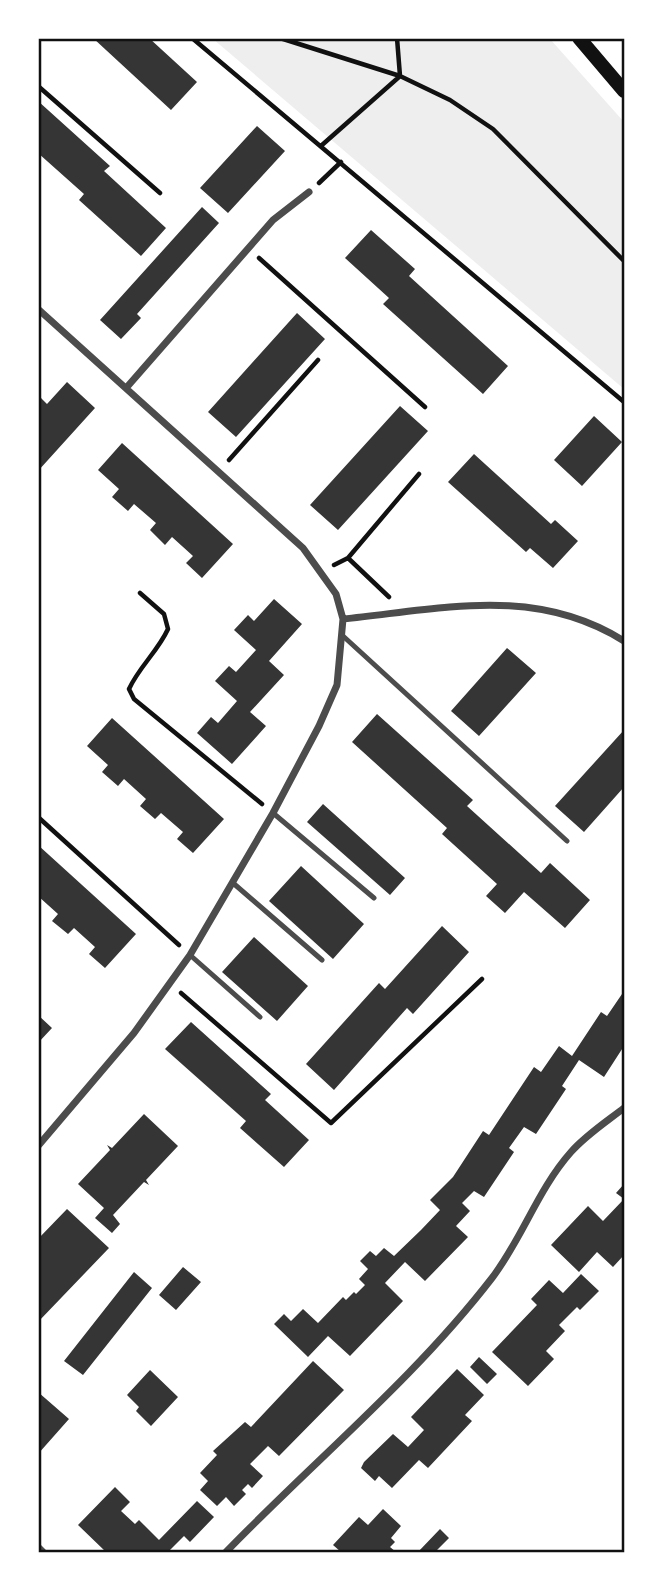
<svg xmlns="http://www.w3.org/2000/svg" width="663" height="1591" viewBox="0 0 663 1591" font-family="Cabin,sans-serif">
	<style>
		.green { fill: #eee }
		.building { fill: #353535 }
		.lines { fill: none; stroke-linecap: round; stroke-linejoin: round }
		.path { stroke: #111; stroke-width: 4.5 }
		.service { stroke: #4c4c4c; stroke-width: 5 }
		.minor { stroke: #4c4c4c; stroke-width: 7 }
		.secondary { stroke: #111; stroke-width: 14 }
		.neatline { fill: none; stroke: #111; stroke-width: 2.5 }
	</style>
	<rect width="100%" height="100%" fill="#fff"/>
	<!-- green -->
	<path class="green" d="M213,39H550L624,122V389Z"/>
	<!-- building -->
	<path class="building" d="M93,38H149L197,82L171,110Z
		M38,101L110,166L104,171L166,228L141,256L79,200L84,194L38,153Z
		M257,126L285,151L228,213L200,188Z
		M202,207L219,223L137,314L141,318L121,339L100,320Z
		M371,230L415,269L409,276L508,366L483,394L383,304L389,298L345,258Z
		M297,313L325,339L236,437L208,412Z
		M67,382L95,408L38,471V401L41,398L47,404Z
		M400,406L428,431L338,530L310,505Z
		M594,416L622,442L582,486L554,460Z
		M122,443L233,544L202,578L186,563L193,556L172,537L165,545L150,530L156,523L134,504L128,511L112,497L119,489L98,470Z
		M474,454L551,524L555,520L578,541L553,568L530,548L526,552L448,482Z
		M274,599L302,624L269,661L284,675L250,712L266,726L232,764L197,733L211,717L218,723L237,701L215,681L229,666L236,672L256,650L234,630L248,615L254,621Z
		M507,648L536,673L479,736L451,711Z
		M377,714L473,800L467,806L541,873L550,863L590,900L565,928L524,892L505,913L486,896L497,884L442,834L447,828L352,742Z
		M112,718L224,819L193,853L177,839L183,832L161,813L155,819L140,806L146,799L124,779L118,786L102,772L108,765L87,746Z
		M624,730V787L584,832L555,806Z
		M323,804L405,878L390,895L307,822Z
		M38,845L136,934L105,968L89,954L95,947L74,928L68,934L52,921L58,914L38,896Z
		M301,866L364,924L333,959L269,901Z
		M442,926L469,952L413,1014L407,1008L334,1090L306,1064L379,983L385,989Z
		M254,937L308,986L277,1021L222,972Z
		M622,994L624,996V1046L604,1077L579,1060L562,1086L566,1089L536,1134L524,1127L509,1148L514,1152L484,1197L474,1191L462,1203L470,1211L456,1226L468,1237L425,1281L405,1262L385,1283L403,1301L350,1356L328,1336L308,1357L274,1324L284,1314L291,1321L303,1309L318,1323L343,1297L346,1300L354,1292L356,1294L365,1285L359,1279L368,1269L360,1261L370,1251L376,1256L384,1248L394,1256L421,1230L440,1210L430,1200L453,1177L483,1131L489,1135L534,1067L541,1072L559,1046L572,1056L601,1012L607,1016Z
		M38,1015L52,1028L38,1043Z
		M191,1022L271,1094L265,1100L309,1140L284,1167L240,1128L246,1121L165,1049Z
		M144,1114L178,1146L146,1180L149,1185L144,1182L113,1215L120,1224L112,1233L95,1218L104,1208L78,1184L110,1150L107,1145L112,1148Z
		M624,1184V1255L613,1267L597,1252L579,1272L551,1245L588,1206L603,1221L624,1199L616,1193Z
		M67,1209L109,1248L38,1322V1239Z
		M183,1267L201,1282L176,1310L159,1295Z
		M134,1272L152,1288L83,1375L64,1361Z
		M581,1274L599,1291L580,1310L577,1307L559,1325L565,1331L546,1351L554,1359L528,1386L492,1352L537,1305L531,1299L549,1280L563,1293Z
		M479,1357L497,1374L487,1384L470,1367Z
		M313,1361L344,1390L279,1456L268,1446L250,1464L263,1476L252,1488L248,1484L242,1490L246,1494L234,1506L226,1497L217,1506L200,1490L208,1481L200,1473L217,1455L213,1451L245,1422L251,1427Z
		M457,1369L484,1395L465,1415L472,1421L428,1468L419,1460L392,1488L379,1476L375,1481L361,1468L364,1462L393,1434L408,1447L424,1430L411,1417Z
		M150,1370L178,1397L151,1426L136,1411L139,1407L127,1395Z
		M38,1392L69,1419L38,1454Z
		M115,1487L130,1502L121,1511L135,1524L139,1520L159,1540L197,1501L214,1517L190,1542L184,1536L168,1552H106L78,1525Z
		M383,1509L401,1526L391,1538L395,1542L390,1547L396,1552H341L333,1545L359,1517L368,1525Z
		M440,1529L449,1538L435,1552H418Z"/>
	<g class="lines">
		<!-- path -->
		<path class="path" d="M192,38L624,402
			M280,38L400,76L450,100L493,129L624,261
			M397,38L400,76
			M38,86L160,193
			M322,145L399,77
			M319,183L341,162
			M259,258L425,407
			M229,460L318,360
			M334,565L348,558
			M140,593L164,614L168,629C158,651 139,667 129,689L134,699L262,804
			M389,597L348,558L419,474
			M38,817L179,945
			M181,993L331,1123L482,979"/>
		<!-- service -->
		<path class="service" d="M343,636L567,841
			M273,813L374,898
			M233,883L322,960
			M190,955L260,1017"/>
		<!-- minor -->
		<path class="minor" d="M38,309L303,548L336,594L343,619L337,685L319,726L273,813L190,955L134,1033L38,1146
			M127,387L273,220L309,192
			M343,619C442,609 535,585 624,641
			M38,1547L43,1552
			M226,1552C314,1461 414,1379 492,1278C522,1239 538,1189 571,1152C586,1135 606,1122 624,1108"/>
		<!-- secondary -->
		<path class="secondary" d="M579,38L624,91"/>
	</g>
	<!-- border -->
	<rect width="663" height="1591" fill="none" stroke="#ffffff" stroke-width="80"/>
	<rect x="40" y="40" width="583" height="1511" class="neatline"/>
</svg>
